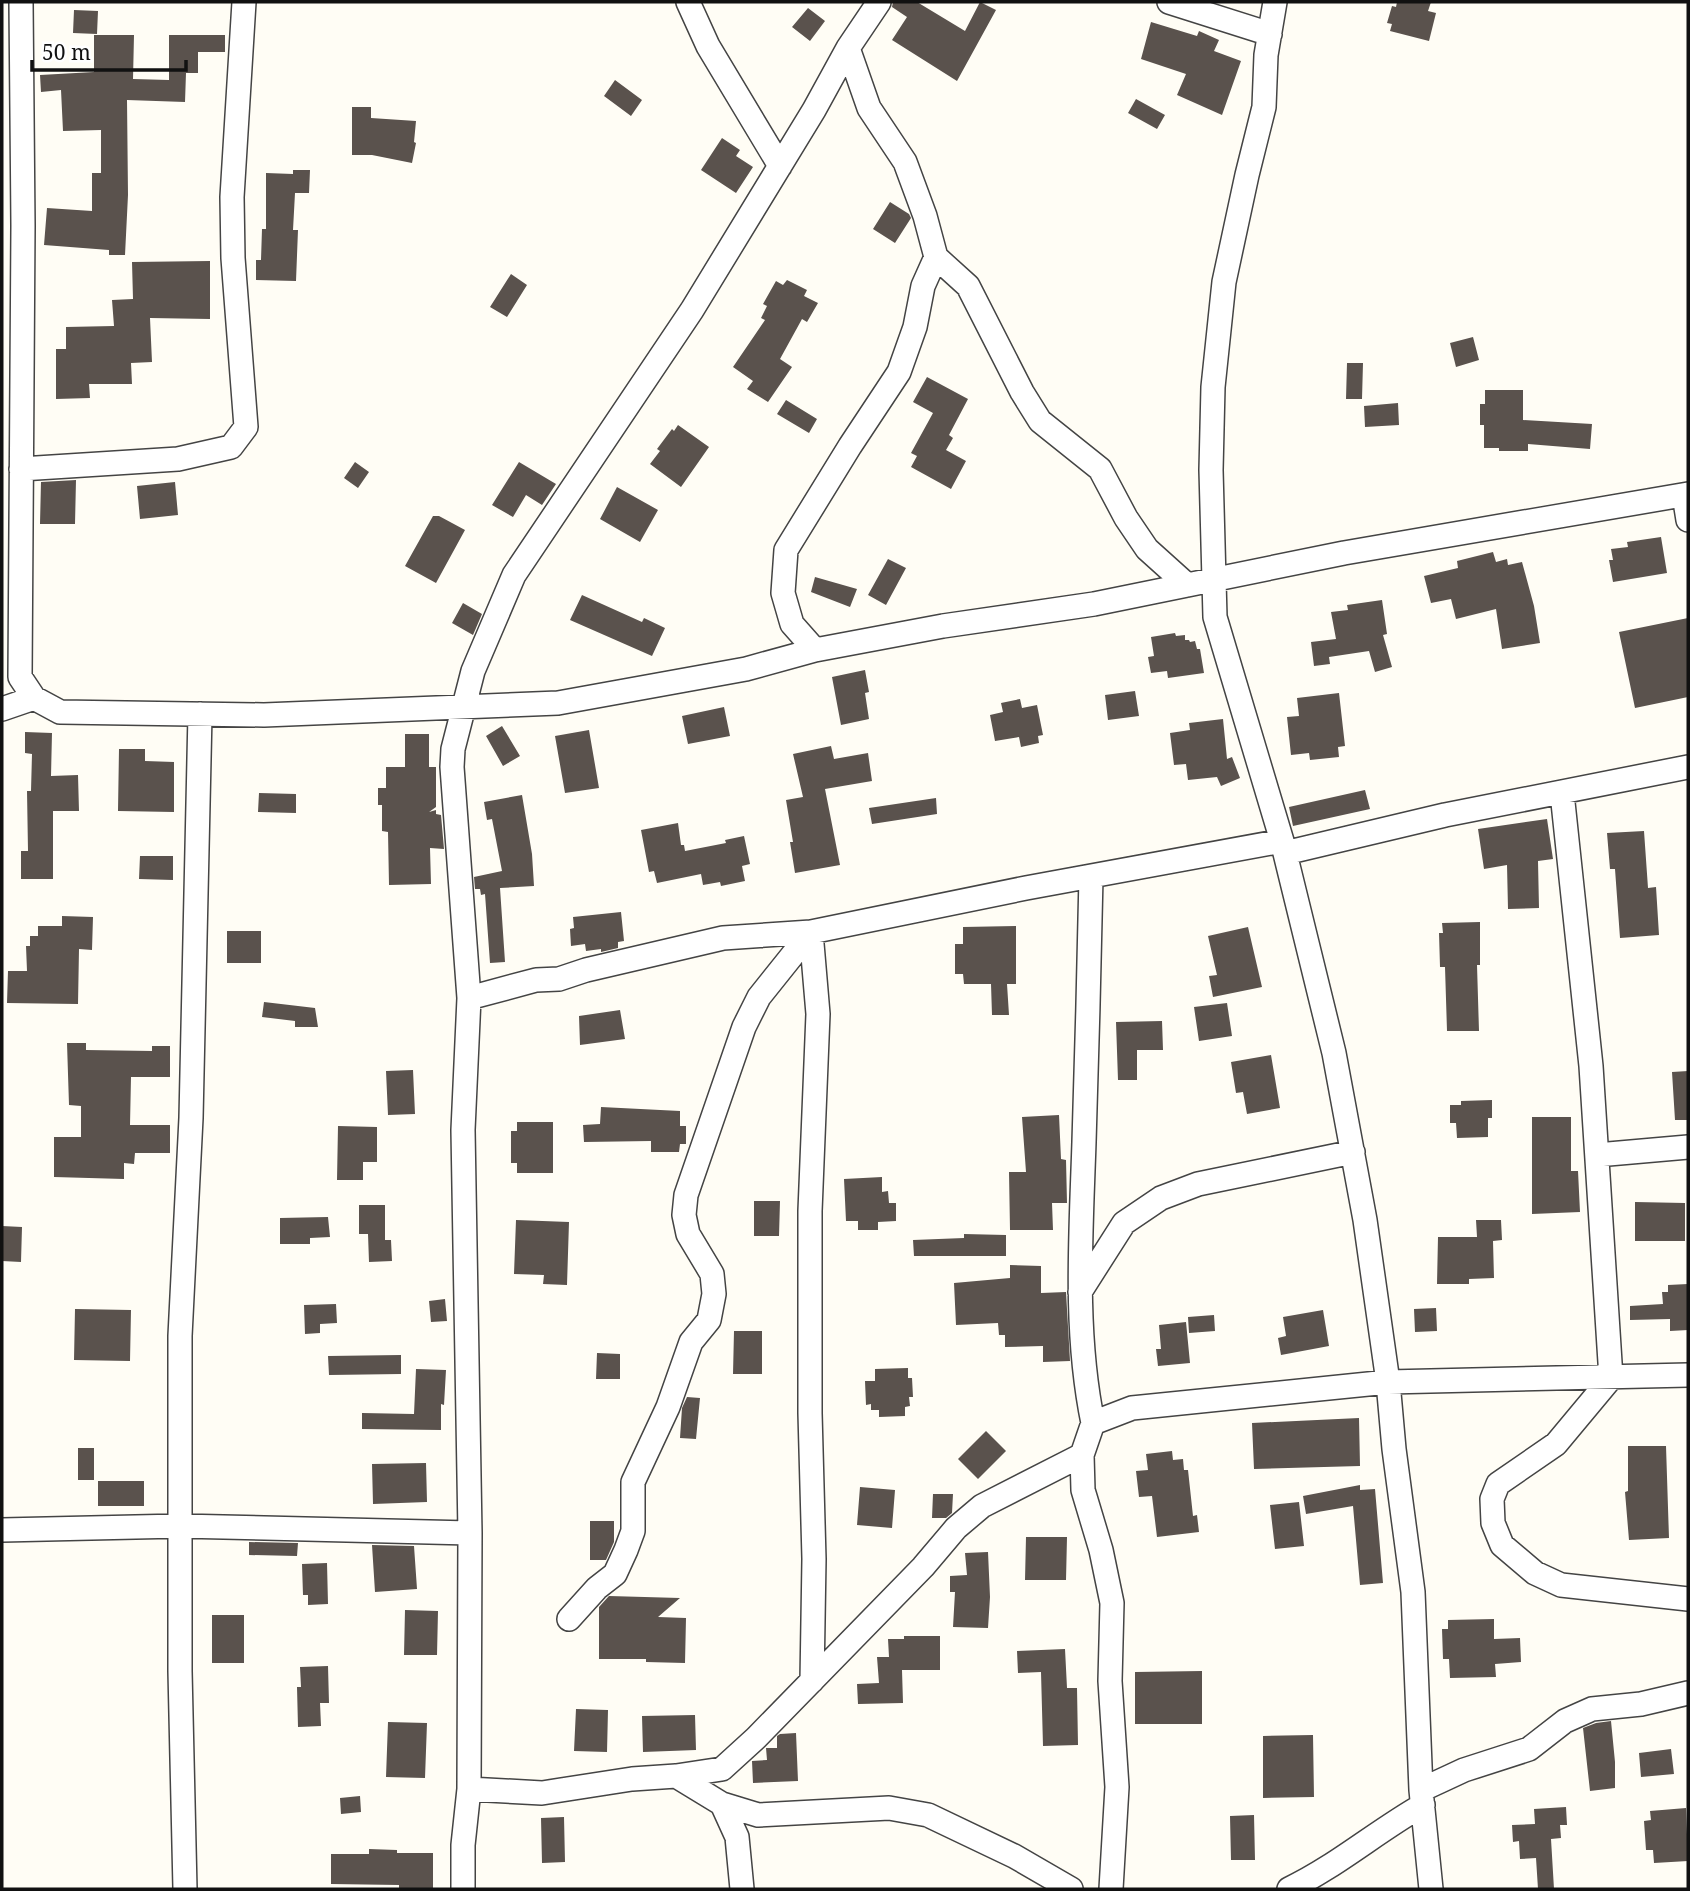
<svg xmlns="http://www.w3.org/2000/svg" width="1690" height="1891" viewBox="0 0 1690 1891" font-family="'Noto Serif',serif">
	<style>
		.building { fill: #5a524d }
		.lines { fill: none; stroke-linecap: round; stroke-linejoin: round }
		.minor-casing { stroke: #444; stroke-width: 26 }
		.minor { stroke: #fff; stroke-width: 23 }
	</style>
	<rect width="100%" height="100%" fill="#fffdf5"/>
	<!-- building -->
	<path class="building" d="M893,2H917L965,31L980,2L996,10L957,81L892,40L907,17L892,7Z
		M1397,2H1431L1428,11L1436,13L1429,41L1390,31L1392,24L1387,23L1392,6L1396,7Z
		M808,8L825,21L810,41L792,27Z
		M74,10L98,11L97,34L73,33Z
		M1151,22L1197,36L1199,31L1219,40L1214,51L1241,61L1222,115L1177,95L1186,74L1141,59Z
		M94,35H134L133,79L169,80V35H225V52H198V73H186L185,102L127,100L128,195L125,255H109V250L44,245L47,208L92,211V173H101V130L63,131L61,90L41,92L40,75L94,72Z
		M615,80L642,100L631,116L604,96Z
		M1136,99L1165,115L1157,129L1128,113Z
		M352,107H371V118L416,121L414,142L416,143L412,163L372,155H352Z
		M722,138L740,150L736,156L753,167L736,193L701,170Z
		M293,170H310L309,193H295L293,230H298L296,281L256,280V260H261L262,229H266V173L293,174Z
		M890,202L909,214L911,218L895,243L873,229Z
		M210,261V319L150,318L152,362L131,363L132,384H89L90,398L56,399V349H66V327L114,326L112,300L133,299L132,262Z
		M511,274L527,285L507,317L490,307Z
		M787,280L807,290L804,296L818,303L807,322L802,319L780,359L792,367L768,402L747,389L753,381L733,367L765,320L761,318L767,306L763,304L776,281L783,285Z
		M1473,337L1479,360L1456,367L1450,343Z
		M1347,363H1363L1362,399H1346Z
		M927,377L968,399L949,435L953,438L946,450L966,461L951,489L911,467L917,456L911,453L933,413L913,402Z
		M1485,390H1523V420L1592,424L1590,449L1528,444V451H1499V448H1484V425H1480V404H1485Z
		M786,400L817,419L809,433L777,414Z
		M1398,403L1399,425L1365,427L1364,406Z
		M678,425L709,447L681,487L650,464L660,451L657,449L672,429L674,431Z
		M355,462L369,472L358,488L344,478Z
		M519,462L556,484L542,505L526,495L513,517L492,505Z
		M76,480L75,524H40L41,482Z
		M175,482L178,515L140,519L137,486Z
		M617,487L658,510L640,542L600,519Z
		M433,516H439L465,530L436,583L405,566Z
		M1661,537L1667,573L1613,582L1609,560H1613L1611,549L1628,547L1627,542Z
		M1493,552L1496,562L1507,559L1508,565L1522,562L1534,606L1540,643L1502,649L1496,609L1456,619L1451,599L1431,603L1424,576L1458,568L1457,561Z
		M888,559L906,568L886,605L868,595Z
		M815,577L857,589L850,607L811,592Z
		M582,595L642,622L644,618L665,628L652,656L570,620Z
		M1382,600L1387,634L1383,635L1392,667L1375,672L1369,651L1329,657L1330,664L1314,666L1311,642L1336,639L1331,612L1348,610L1347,605Z
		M463,603L482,614L473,635L452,623Z
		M1688,618V697L1635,708L1619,632Z
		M1175,633L1176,636L1185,635V640H1189L1190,642L1195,641L1197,649H1200L1204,673L1168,678L1167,671L1151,673L1148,657L1154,656L1151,637Z
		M865,670L869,692L865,693L869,719L841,725L832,677Z
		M1135,691L1139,716L1108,720L1105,695Z
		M1339,693L1345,746L1338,747L1339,757L1310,760L1309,753L1291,755L1287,717L1299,716L1297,698Z
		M1020,699L1022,708L1037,705L1043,735L1038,736L1039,743L1021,747L1019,737L995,741L990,715L1003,712L1001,703Z
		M724,707L730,736L688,744L682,716Z
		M1223,719L1227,759L1232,757L1240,778L1221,786L1217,777L1188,780L1186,764L1174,765L1170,733L1190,730L1189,723Z
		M502,726L520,756L503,766L486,736Z
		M589,730L599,788L565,793L555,736Z
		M25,732L52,733L51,776L78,775L79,811H53V879H21V851H28L27,791H31L32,754L25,753Z
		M405,734H429V767H436V807L429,812L436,810V814L441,815L444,849L430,848L431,884L389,885L388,832L382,831V805H378V788H386V767H405Z
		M831,746L834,759L868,753L872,781L825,789L840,865L795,873L790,842H793L786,800L803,797L793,754Z
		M119,749H145V761L174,762V812L118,811Z
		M1365,790L1370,809L1293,826L1289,807Z
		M259,793L296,794V813L258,812Z
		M522,795L532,854L534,886L500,888L505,962L490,963L485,894L481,895L480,889H475L474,877L502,871L492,819L487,820L484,802Z
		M936,798L937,814L872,824L869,808Z
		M1547,819L1553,859L1538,861L1539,908L1508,909L1507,865L1484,869L1478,829Z
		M678,823L681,845H684L685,851L726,843L725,840L744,836L750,864L742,866L745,881L721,886L720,882L703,885L701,874L657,883L654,871L649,872L641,830Z
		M1644,831L1648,888L1656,887L1659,935L1620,938L1615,869H1610L1607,833Z
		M140,856H173V880L139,879Z
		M621,912L624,941L618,942V948L601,952V949L586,951L585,944L571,946L570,929L574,928L573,917Z
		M62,916L93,917L92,950L79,949L78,1004L7,1003L8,971H27L26,946H30V936H38V926H62Z
		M1480,922V965H1477L1479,1031H1447L1445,967H1440L1439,933H1443L1442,923Z
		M1016,926V984H1007L1009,1015H992L991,984H964L963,974H955V944H963V927Z
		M1248,927L1262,987L1213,997L1209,976L1217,975L1208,936Z
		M227,931H261V963H227Z
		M264,1002L315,1008L318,1027H295V1021L262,1017Z
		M1227,1003L1232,1036L1199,1041L1194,1007Z
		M620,1010L625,1039L580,1045L579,1016Z
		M1162,1021L1163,1050H1137V1080H1118L1116,1022Z
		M67,1043H86V1050L152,1051V1046H170V1077H131L130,1125H170V1153H135L134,1164L124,1163V1179L54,1177V1137H81V1106L69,1105Z
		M1271,1055L1280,1108L1247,1114L1243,1092L1236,1093L1231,1062Z
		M413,1070L415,1114L388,1115L386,1071Z
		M1688,1071V1120H1675L1672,1072Z
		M1492,1100V1118H1488V1137L1457,1138L1456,1123H1450V1105H1461V1101Z
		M601,1107L680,1111V1126H686V1144H680L679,1152H651V1141L584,1142L583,1125L600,1124Z
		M1059,1115L1061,1159L1066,1160L1067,1203H1052L1053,1230H1010L1009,1172H1026L1022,1117Z
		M1532,1117H1571V1171H1578L1580,1212L1532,1214Z
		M517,1122H553V1173H517V1163H511V1131H517Z
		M338,1126L377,1127V1162H363V1180H337Z
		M882,1177V1192L888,1191L889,1203H896V1221L878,1222V1230H858V1221H846L844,1179Z
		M754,1201H780L779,1236H754Z
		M1635,1202L1685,1203V1241H1635Z
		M359,1205H385V1240H391L392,1261L369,1262L368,1234H359Z
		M328,1217L330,1237L310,1238V1244H280V1218Z
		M516,1220L569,1222L567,1285L543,1284L544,1275L514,1274Z
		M1476,1220H1501L1502,1240L1493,1241L1494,1278L1469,1279V1284H1437L1438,1237H1477Z
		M2,1226L22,1227L21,1262L2,1261Z
		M964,1234L1006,1235V1256H914L913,1240L964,1238Z
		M1010,1265L1041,1266V1293L1066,1292L1070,1361L1043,1362V1346L1005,1347V1335H999L998,1323L956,1325L954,1283L1010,1278Z
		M1688,1284V1330L1670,1331V1319L1630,1320V1306L1663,1304L1662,1292H1668V1285Z
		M445,1299L447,1321L431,1322L429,1301Z
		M336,1304L337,1323L320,1324V1333L305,1334L304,1305Z
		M1436,1308L1437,1331L1415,1332L1414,1309Z
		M75,1309L131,1310L130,1361L74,1360Z
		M1323,1310L1329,1346L1281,1355L1278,1338L1286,1336L1283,1317Z
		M1214,1315L1215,1331L1189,1333L1188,1317Z
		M1186,1322L1190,1363L1158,1366L1156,1349H1161L1159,1325Z
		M734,1331H762V1374H733Z
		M597,1353L620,1354V1379H596Z
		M401,1355V1374L329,1375L328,1356Z
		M908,1368V1378H912L913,1397H909L910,1406L905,1407V1416L879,1417V1410H871V1404L866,1405L865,1381H875V1369Z
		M416,1369L446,1370L444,1405L441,1404V1430L362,1429V1413L414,1414Z
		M687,1397L700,1398L696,1439L680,1438L682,1408Z
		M1359,1418L1360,1466L1254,1469L1252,1423Z
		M986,1431L1006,1451L978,1479L958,1459Z
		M1628,1446H1666L1669,1538L1629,1540L1625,1492L1628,1491Z
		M78,1448H94V1480H78Z
		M1172,1451L1173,1460L1183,1459L1184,1470H1188L1193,1516L1197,1515L1199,1532L1157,1537L1152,1496L1139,1497L1136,1471L1148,1470L1146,1454Z
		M426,1463L427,1502L373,1504L372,1464Z
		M98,1481H144V1506H98Z
		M1360,1485V1490L1375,1489L1383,1583L1360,1585L1353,1506L1306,1514L1303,1496Z
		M860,1487L895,1490L892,1528L857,1525Z
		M933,1494H953L952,1513L946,1518H932Z
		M1299,1502L1304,1546L1275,1549L1270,1505Z
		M590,1521H614V1542L606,1560H590Z
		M1026,1537H1067L1066,1580H1025Z
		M249,1542L298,1543L297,1556L249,1555Z
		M372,1545L414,1546L417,1589L375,1592Z
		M988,1552L990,1597L988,1628L953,1627L955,1592H950V1576L967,1575L965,1553Z
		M327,1563L328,1604L308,1605V1595H303L302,1564Z
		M609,1596L680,1598L658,1617L686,1618L685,1663L646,1662V1659H599V1607Z
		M405,1610L438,1611L437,1655H404Z
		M212,1615H244V1663H212Z
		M1494,1619V1639L1520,1638L1521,1662L1495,1664L1496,1677L1450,1678L1449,1659H1443L1442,1629H1448V1620Z
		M904,1636H940V1670H902L903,1703L858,1704L857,1684L879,1683L877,1657H889L888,1639H904Z
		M1065,1649L1067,1688H1077L1078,1745L1043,1746L1041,1672L1018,1673L1017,1651Z
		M328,1666L329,1703H320L321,1726L298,1727L297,1687H301L300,1667Z
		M1202,1671V1724H1135V1672Z
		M576,1709L608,1710L607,1752L574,1751Z
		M695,1715L696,1750L643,1752L642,1716Z
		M1611,1721L1615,1762V1788L1590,1791L1583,1728L1596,1723Z
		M388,1722L427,1723L425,1778L386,1777Z
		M796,1733L798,1781L753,1783L752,1761L767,1760L766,1748H777V1736L780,1734Z
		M1313,1735L1314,1797L1263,1798V1736Z
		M1671,1749L1674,1774L1641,1777L1639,1753Z
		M360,1796L361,1812L341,1814L340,1798Z
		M1566,1807L1567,1825H1560L1561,1838L1551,1839L1554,1889H1538L1536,1858L1520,1859L1519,1841L1513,1842L1512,1825L1535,1824L1534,1809Z
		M1686,1808L1688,1861L1654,1863L1653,1850H1646L1644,1821L1651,1820L1650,1811Z
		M1254,1815L1255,1860H1231L1230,1816Z
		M564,1817L565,1862L542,1863L541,1818Z
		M369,1849L397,1850V1853H433V1889H399V1885L331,1884V1854H369Z"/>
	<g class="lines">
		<defs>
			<path id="minor" d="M21,2L23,226L20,677L34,698L60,712L264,715L558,703L746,669L815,650L943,626L1094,604L1344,553L1688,494
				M688,2L708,46L780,166
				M1169,2L1270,34
				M1275,2L1266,55L1264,107L1247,175L1224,282L1213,387L1211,470L1215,617L1282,841L1334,1053L1365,1220L1388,1382L1394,1449L1413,1592L1421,1790L1431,1889
				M848,48L869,108L905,162L925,216L936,257L968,286L1022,392L1040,421L1100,469L1126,518L1147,549L1187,585
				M21,469L178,459L231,447L246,427L233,258L232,197L244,2
				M1684,495L1688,520
				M815,650L792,624L783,593L786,550L850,446L899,372L915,327L923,286L936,257
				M2,709L34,698
				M1562,793L1591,1066L1611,1378L1556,1444L1498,1484L1492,1499L1493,1523L1502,1545L1535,1573L1561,1585L1688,1599
				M1285,853L1445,815L1688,767
				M1091,877C1089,965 1087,1054 1084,1142C1081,1236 1074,1331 1093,1423
				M469,998L536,980L559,979L586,970L723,938L811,932L818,1014L810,1211V1413L814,1559L812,1681
				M1597,1155L1688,1147
				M1080,1292L1124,1223L1161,1198L1198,1184L1353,1152
				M2,1530L180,1526L470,1533
				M569,1619L597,1588L615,1574L626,1550L633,1531V1482L668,1407L691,1342L709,1320L714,1294L712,1274L688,1234L684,1215L686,1195L744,1027L759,997L811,932L1026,888L1282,841
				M676,1776L722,1804L758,1815L889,1808L928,1815L1014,1856L1071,1889
				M469,1789L542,1793L632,1779L676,1776L722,1769L756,1738L923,1567L956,1528L982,1506L1082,1455
				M1421,1790L1464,1770L1529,1749L1565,1721L1592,1709L1641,1704L1688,1693
				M722,1804L737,1837L742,1889
				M185,1889L180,1671V1336L191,1118L200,714
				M463,1889V1845L469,1789L470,1533L463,1130L469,998L452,767L453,749L473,671L514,575L692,310L814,110L848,48L879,2
				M1111,1889L1117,1787L1110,1681L1112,1603L1101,1550L1083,1490L1082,1455L1093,1423L1132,1408L1388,1382L1688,1375
				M1289,1889C1337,1866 1377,1831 1423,1805"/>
		</defs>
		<!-- minor casing -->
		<use href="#minor" class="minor-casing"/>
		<!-- minor -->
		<use href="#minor" class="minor"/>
	</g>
	<!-- border -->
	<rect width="1690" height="1891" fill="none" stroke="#111111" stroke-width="7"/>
	<!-- scale -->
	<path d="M32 60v10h154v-10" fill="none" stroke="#111111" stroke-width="3.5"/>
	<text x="42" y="60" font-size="21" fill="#111111" stroke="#ffffff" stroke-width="5" paint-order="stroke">50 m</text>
</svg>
